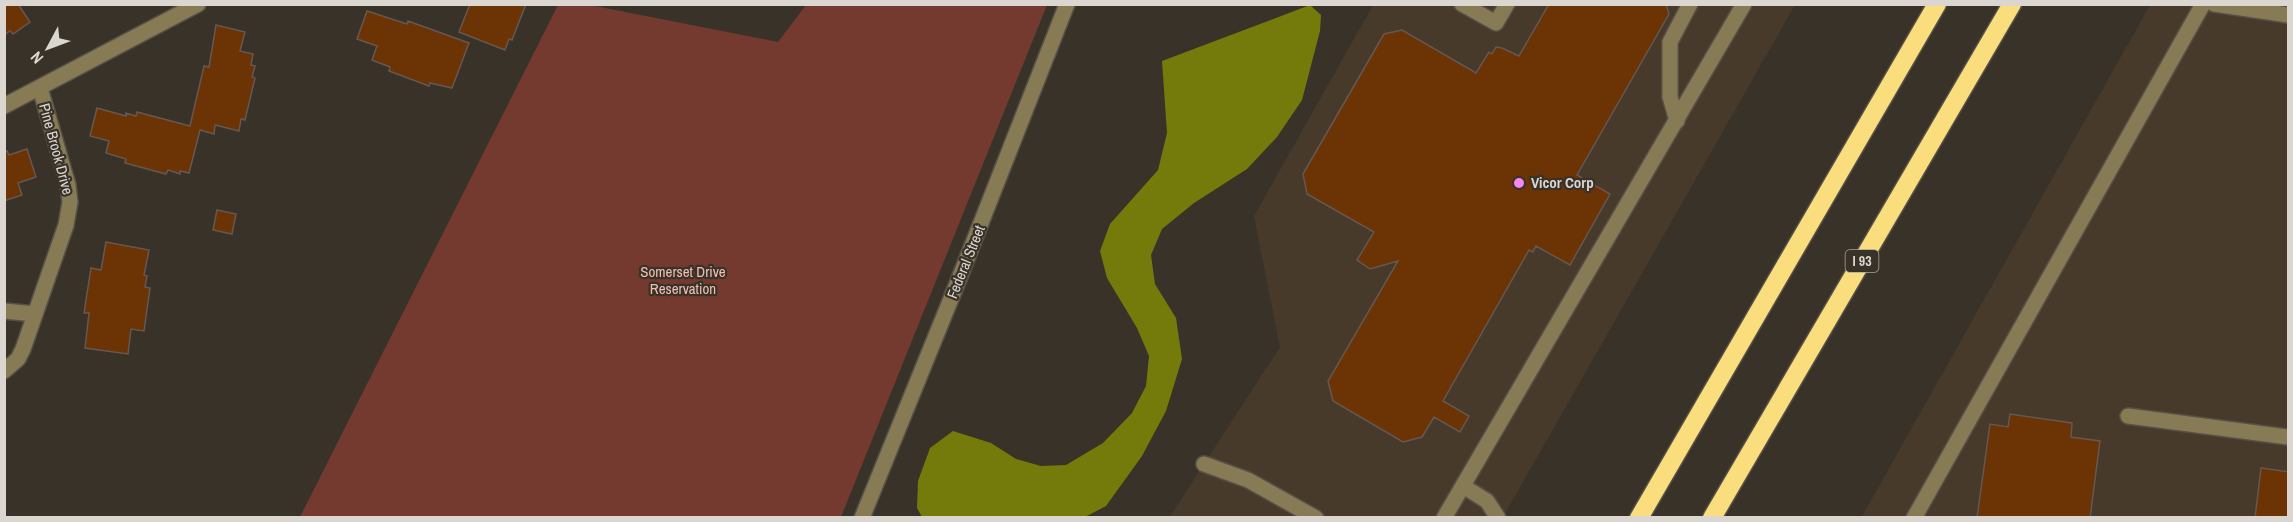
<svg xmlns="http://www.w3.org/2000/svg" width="2293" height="522" viewBox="0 0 2293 522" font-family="'Archivo Narrow',sans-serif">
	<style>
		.built { fill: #473a2b }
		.green { fill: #743a2f }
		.water { fill: #747b0a }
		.building { fill: #6c3304; stroke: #655851; stroke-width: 1.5 }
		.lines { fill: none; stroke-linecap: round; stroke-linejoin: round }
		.minor-casing { stroke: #565046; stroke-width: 18 }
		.highway-casing { stroke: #565046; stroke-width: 21 }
		.minor { stroke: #867b55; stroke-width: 15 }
		.highway { stroke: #fadd7c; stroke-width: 18 }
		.poi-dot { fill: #f688ed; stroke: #393228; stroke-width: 2 }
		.labels { text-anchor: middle; stroke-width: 4.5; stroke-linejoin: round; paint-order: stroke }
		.shield { fill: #393228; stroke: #aaa59e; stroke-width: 1.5 }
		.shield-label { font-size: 14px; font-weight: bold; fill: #dbd6d0 }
		.street-label { font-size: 15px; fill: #dbd6d0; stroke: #393228 }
		.poi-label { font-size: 15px; font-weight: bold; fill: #dbd6d0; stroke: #393228; text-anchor: start }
		.park-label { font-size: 15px; fill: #f1beb3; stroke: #393228 }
	</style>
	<rect width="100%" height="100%" fill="#393228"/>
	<!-- built -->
	<path class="built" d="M1373,5H1795L1503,517L1169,518L1280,347L1254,216Z
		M2150,5H2288V517L1861,518Z"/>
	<!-- green -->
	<path class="green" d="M558,5H590L778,42L806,5H1047L841,517H300Z"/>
	<!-- water -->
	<path class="water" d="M1310,5L1321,15L1320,31L1302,100L1277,137L1247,169L1194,203L1162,229L1151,255L1155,284L1176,318L1182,359L1166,411L1142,456L1106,506L1085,517H922L917,508L918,481L930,448L953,431L991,443L1016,459L1041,466L1066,465L1103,443L1132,413L1146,386L1149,356L1137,328L1107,278L1100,251L1110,224L1158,170L1167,133L1162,61Z"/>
	<!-- building -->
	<path class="building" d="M4,4H18L30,22L13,34L10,31L4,35Z
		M470,4H526L512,40L509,39L505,50L459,32Z
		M1549,4H1666L1669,14L1577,175L1610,194L1570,265L1536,246L1533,252L1529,250L1443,401L1469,416L1460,432L1434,417L1422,437L1403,442L1333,401L1328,381L1398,261L1370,269L1357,260L1374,232L1307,194L1303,174L1384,34L1402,30L1476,73L1489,52L1492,54L1496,47L1502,48L1519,56Z
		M367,11L407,24L408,21L469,43L452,88L430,83L429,86L389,71L390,67L372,60L377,46L357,39Z
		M216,25L245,32L240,51L253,54L251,65L255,66L252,77L255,78L245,120L241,119L239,131L215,125L214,134L200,130L189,173L180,171V174L168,170L166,174L125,163L126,159L106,153L109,141L90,136L97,108L126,116V113L136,116L137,112L190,126L204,66L209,67Z
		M27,149L36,177L18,183L22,195L4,201V152L7,151L9,155Z
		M217,210L236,214L232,234L213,230Z
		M106,242L149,250L144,275L147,276L145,287L150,288L144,331L131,329L128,354L85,348L89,313H84L91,268L101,270Z
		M2010,414L2072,423L2071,437L2100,441L2090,518H1977L1990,424L2008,427Z
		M2261,468L2289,472V518H2255Z"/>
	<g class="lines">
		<defs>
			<path id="minor" d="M1462,4L1496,23L1507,4
				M2214,4L2288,15
				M4,106L198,4
				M1677,121L1670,97V42L1690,4
				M4,311L35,314
				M4,371L18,359L23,349L66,225L70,202L68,185L40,88
				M2128,416L2288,437
				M1204,464L1248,480L1316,518
				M1463,486L1487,501L1498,518
				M862,518L959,279L1067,4
				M1444,518L1744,4
				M1914,518L2203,4"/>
			<path id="highway" d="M1639,518L1937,4
				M1712,518L2012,4"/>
		</defs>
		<!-- minor casing -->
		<use href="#minor" class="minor-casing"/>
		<!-- highway casing -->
		<use href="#highway" class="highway-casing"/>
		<!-- minor -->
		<use href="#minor" class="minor"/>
		<!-- highway -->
		<use href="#highway" class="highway"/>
	</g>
	<!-- markers -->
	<circle class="poi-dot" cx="1519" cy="183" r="6"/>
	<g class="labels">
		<!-- shield labels -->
		<rect class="shield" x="1845.5" y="250" width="33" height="22" rx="4.5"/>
		<g class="shield-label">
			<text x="1862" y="266">I 93</text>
		</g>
		<!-- street labels -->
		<g class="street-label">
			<text transform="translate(56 149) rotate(75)" y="5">Pine Brook Drive</text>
			<text transform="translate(966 262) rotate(-68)" y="5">Federal Street</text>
		</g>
		<!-- poi labels -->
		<g class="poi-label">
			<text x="1531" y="188">Vicor Corp</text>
		</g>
		<!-- park labels -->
		<g class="park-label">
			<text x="683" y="277">Somerset Drive<tspan x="683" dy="17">Reservation</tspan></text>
		</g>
	</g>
	<!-- border -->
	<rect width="2293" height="522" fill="none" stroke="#dbd6d0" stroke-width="12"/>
	<!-- north arrow -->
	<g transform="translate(48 48) rotate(229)" stroke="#393228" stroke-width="4.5" paint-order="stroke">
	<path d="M0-4.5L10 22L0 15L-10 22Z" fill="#dbd6d0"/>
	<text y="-9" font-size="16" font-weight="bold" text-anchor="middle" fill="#dbd6d0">N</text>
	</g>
</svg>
